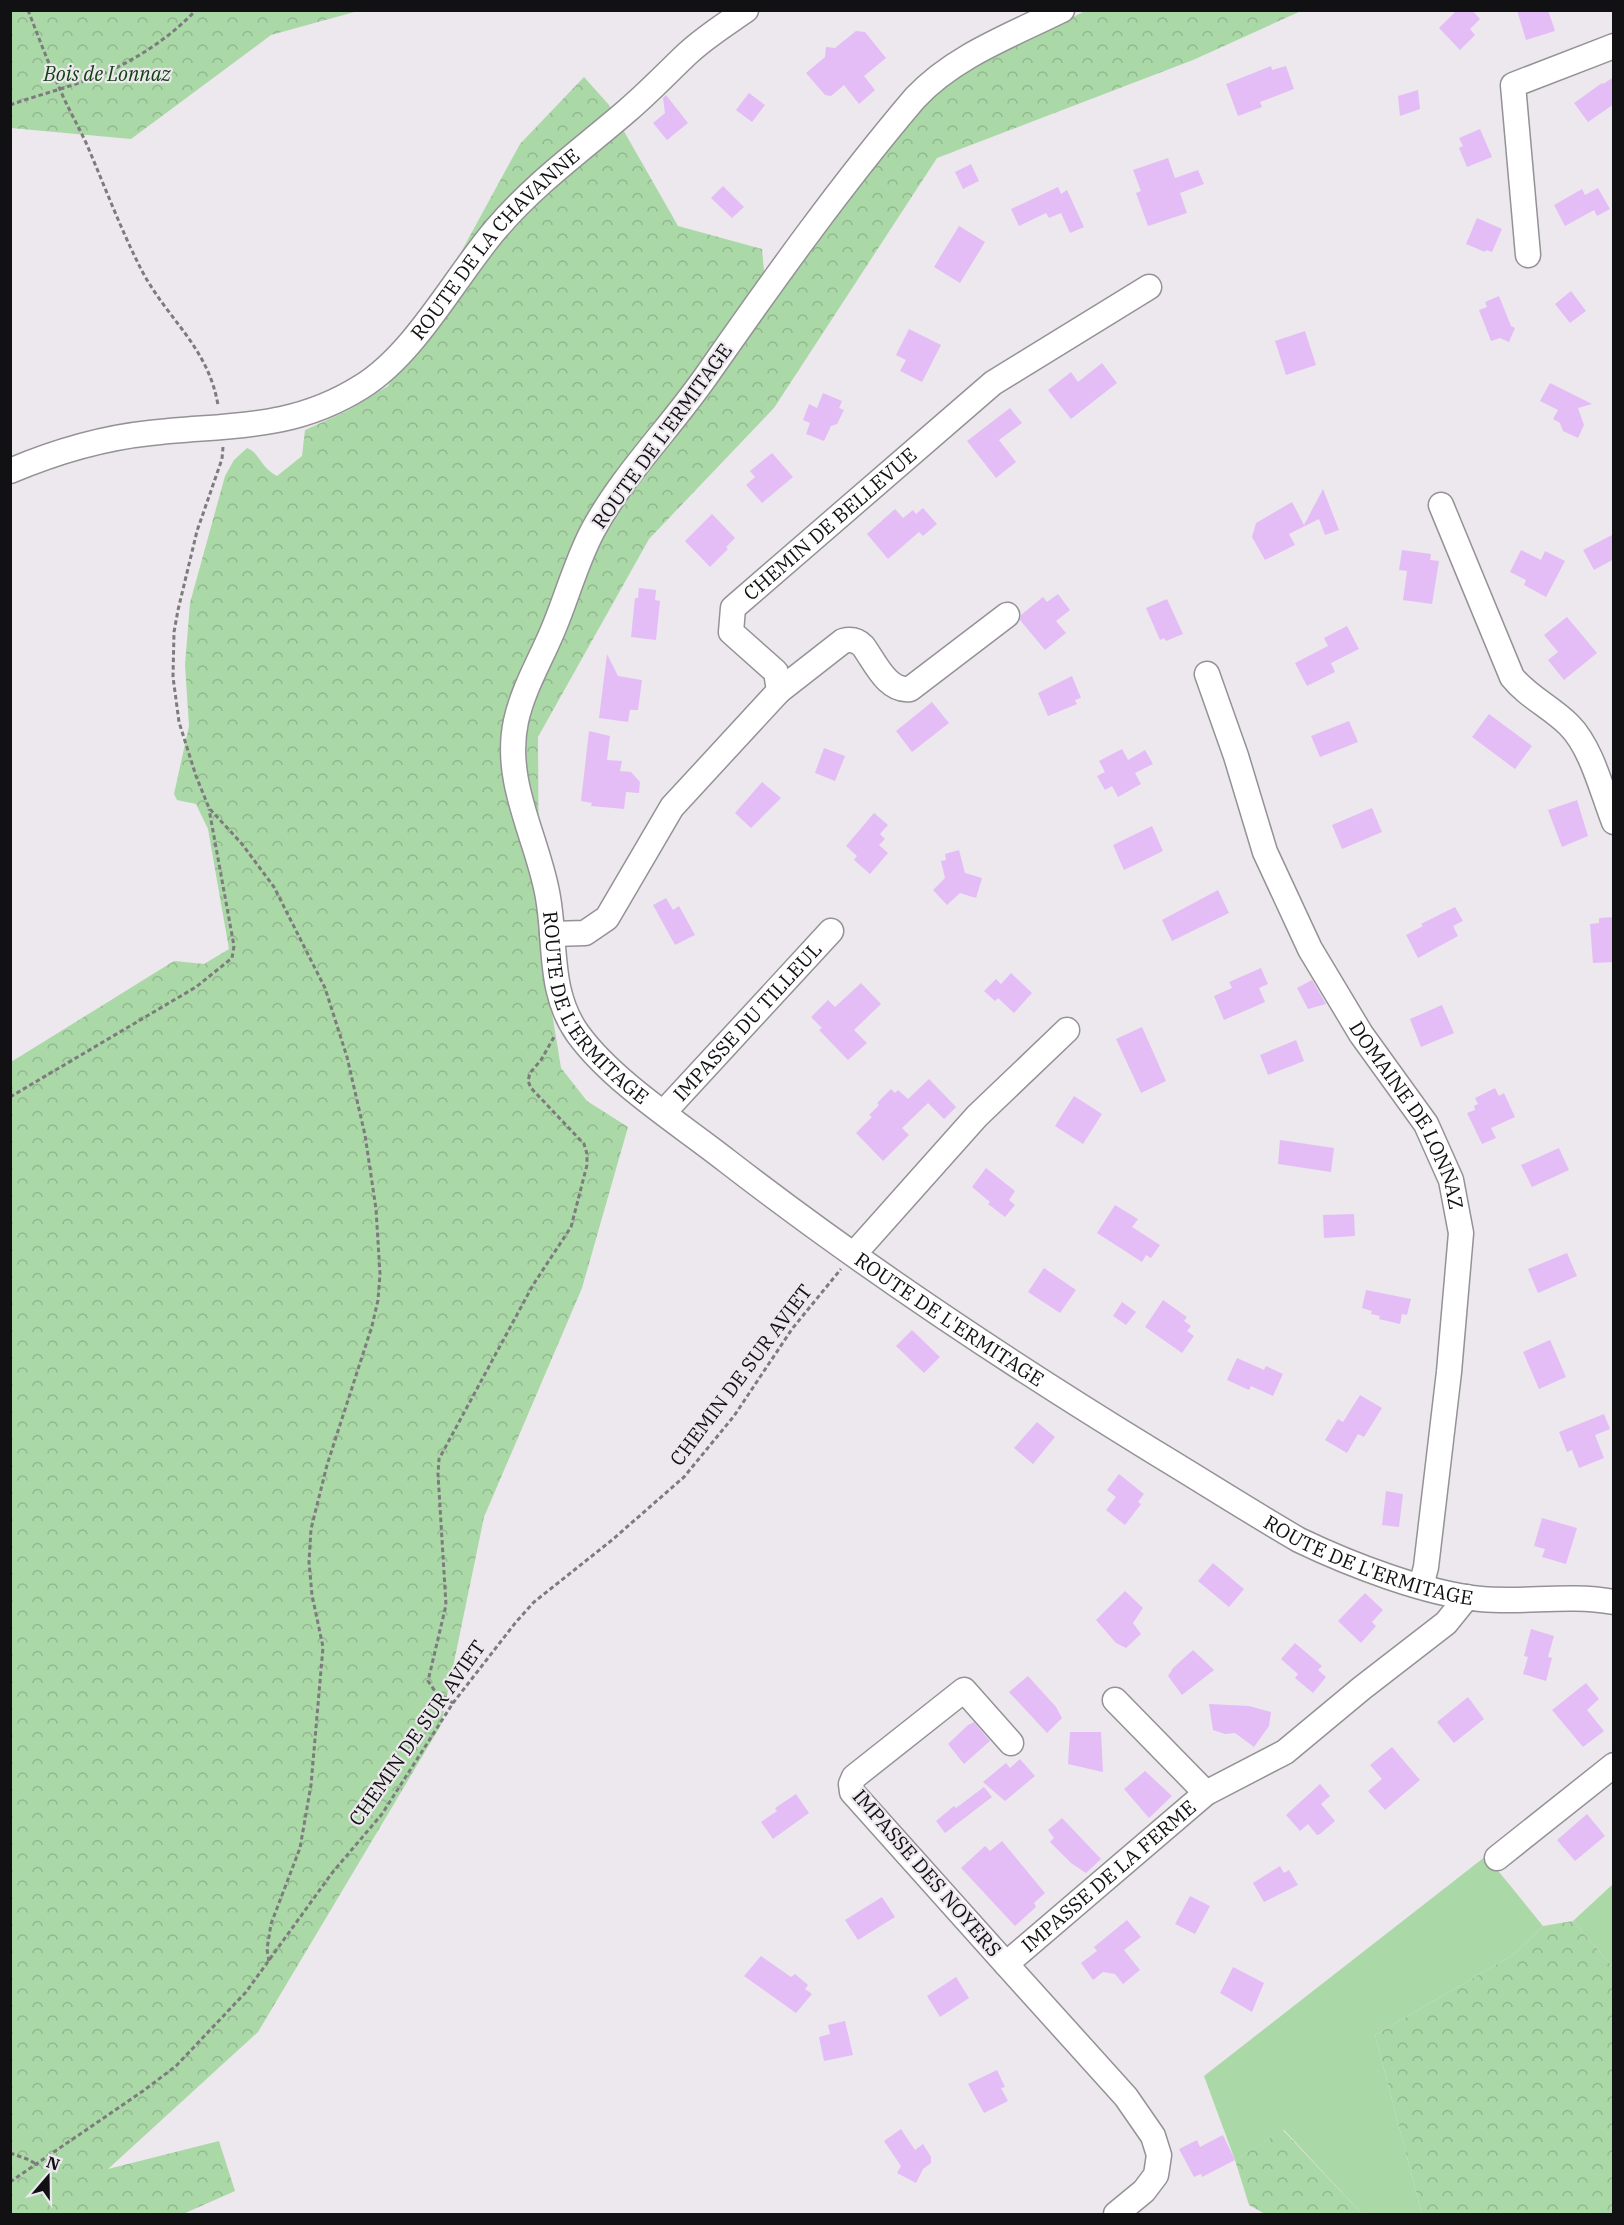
<svg xmlns="http://www.w3.org/2000/svg" width="1624" height="2225" viewBox="0 0 1624 2225" font-family="'IBM Plex Serif',serif">
	<style>
		.grass { fill: #abd8a7 }
		.forest { fill: url(#forest-crowns) }
		.building { fill: #e4bdf7 }
		.lines { fill: none; stroke-linecap: round; stroke-linejoin: round }
		.minor-casing { stroke: #959297; stroke-width: 27 }
		.path { stroke: #7d7b7e; stroke-width: 3; stroke-dasharray: 4.5 3; stroke-linecap: butt }
		.minor { stroke: #fff; stroke-width: 24 }
		.labels { text-anchor: middle; stroke-width: 4.5; stroke-linejoin: round; paint-order: stroke }
		.park-label { font-size: 20px; font-style: italic; fill: #0e410f; stroke: #ece8ed }
		.street-label { font-size: 20px; fill: #111012; stroke: #ece8ed }
	</style>
	<defs>
		<pattern id="forest-crowns" width="20" height="18" patternUnits="userSpaceOnUse" patternTransform="scale(1.5)"><rect width="20" height="18" fill="#abd8a7"/><path d="M2 6a3 3 0 1 1 6 0M12 15a3 3 0 1 1 6 0" fill="none" stroke="#92b88f"/></pattern>
	</defs>
	<rect width="100%" height="100%" fill="#ece8ed"/>
	<!-- grass -->
	<path class="grass" d="M1486,1856L1543,1926L1513,1955L1375,2035L1422,2214H1362L1284,2130L1235,2160L1204,2076Z
		M1613,1884V1967L1573,1921Z"/>
	<!-- forest -->
	<path class="forest" d="M10,11L11,10L358,11L271,35L131,139L11,128Z
		M1085,11H1301L1193,60L937,158L774,408L649,539L538,737L539,903L553,1019L561,1068L587,1101L628,1127L582,1288L484,1517L441,1725L258,2032L108,2169L219,2141L235,2191L183,2214H11V1062L174,961L204,964L229,949L208,829L196,804L177,800L174,794L189,726L185,665L190,603L225,476L234,460L247,448C260,453 260,467 277,476L302,456L305,430L347,411L388,386L520,144L584,77L609,105L678,226L762,249L767,305L940,83Z
		M1573,1921L1613,1967V2214H1422L1375,2035L1513,1955L1543,1926Z
		M1283,2130L1362,2214H1265L1249,2205L1235,2160Z"/>
	<!-- building -->
	<path class="building" d="M1457,10H1472L1480,19L1470,29L1475,35L1460,50L1439,28Z
		M1517,10H1548L1555,31L1526,40Z
		M856,31L865,32L886,58L864,76L875,90L859,104L844,85L831,96L825,95L806,73L825,57L826,47L835,48Z
		M1271,66L1272,70L1286,66L1294,89L1260,102L1262,107L1238,116L1226,84Z
		M1614,77V104L1588,122L1574,103L1602,83L1603,84Z
		M1418,90L1420,109L1400,116L1398,96Z
		M749,93L765,105L752,122L736,110Z
		M666,95L688,123L667,140L653,123L665,113L663,98Z
		M1480,129L1492,157L1467,167L1459,148L1463,146L1459,138Z
		M1168,158L1175,178L1198,170L1204,184L1180,193L1187,213L1148,226L1136,193L1141,191L1133,170Z
		M971,164L979,181L963,189L955,172Z
		M723,186L744,207L732,218L711,198Z
		M1058,187L1061,194L1067,190L1084,227L1070,233L1061,213L1049,218L1046,213L1019,226L1011,209Z
		M1598,188L1610,209L1597,216L1594,210L1565,226L1554,205L1582,189L1585,195Z
		M1477,218L1502,229L1492,252L1486,250L1485,252L1466,244Z
		M959,226L985,242L960,283L934,267Z
		M1571,291L1586,311L1570,323L1555,304Z
		M1499,296L1511,326L1515,328L1509,342L1500,338L1491,341L1479,310L1487,307L1485,302Z
		M909,329L941,345L922,382L900,371L906,360L896,355Z
		M1305,331L1316,365L1286,375L1275,341Z
		M1102,363L1117,383L1071,419L1048,390L1071,372L1078,382Z
		M1550,383L1592,404L1578,408L1584,425L1578,438L1563,431L1560,423L1553,419L1558,410L1540,401Z
		M823,393L842,401L839,408L844,410L837,424L831,426L824,441L806,434L810,423L803,420L809,404L817,408Z
		M1010,408L1022,423L999,440L1016,462L996,478L967,441Z
		M772,453L793,477L762,503L746,485L755,477L750,471Z
		M1323,489L1339,530L1325,535L1319,519L1289,534L1295,545L1265,560L1252,537L1256,523L1292,502L1304,525Z
		M923,508L937,524L923,536L919,532L888,559L867,534L895,509L903,518L913,510L916,514Z
		M712,514L735,538L726,547L728,549L710,567L685,541Z
		M1614,534V559L1594,570L1583,550Z
		M1402,550L1431,554L1430,560L1439,561L1432,604L1403,600L1407,571L1399,570Z
		M1521,550L1541,560L1545,551L1565,561L1546,597L1524,585L1526,580L1510,572Z
		M639,588L656,590L655,600L660,601L656,640L631,637L635,598H638Z
		M1058,594L1070,610L1056,621L1066,633L1045,650L1020,620L1021,615L1043,597L1047,602Z
		M1167,599L1183,634L1166,641L1164,638L1160,640L1146,608Z
		M1567,617L1597,653L1564,680L1548,660L1558,652L1544,635Z
		M1347,626L1359,649L1331,663L1335,672L1307,686L1295,663L1328,646L1324,638Z
		M607,654L618,676L642,680L638,710H630L628,722L599,718Z
		M1072,676L1081,698L1075,700L1077,704L1048,716L1038,693Z
		M932,702L949,723L912,752L896,731Z
		M1489,714L1532,746L1515,769L1472,737Z
		M1349,721L1358,742L1320,757L1311,736Z
		M589,731L610,736L607,760L622,761L620,771L631,772L640,782L639,793L626,792L624,809L591,806L592,803L581,801Z
		M824,748L845,756L835,781L815,773Z
		M1122,749L1128,760L1145,750L1153,764L1135,773L1141,784L1118,797L1112,786L1105,790L1097,776L1105,772L1099,761Z
		M762,782L781,798L751,828L735,813Z
		M1577,800L1588,836L1562,847L1548,810Z
		M1372,808L1382,832L1342,849L1332,825Z
		M874,813L888,825L880,834L885,839L879,845L888,853L870,874L854,860L857,856L846,846Z
		M1152,826L1163,851L1124,870L1113,845Z
		M959,850L965,873L982,878L976,898L960,893L947,905L933,890L945,878L941,861L946,860L945,854Z
		M1218,890L1229,913L1172,941L1162,920Z
		M666,898L673,910L679,906L695,935L675,945L653,905Z
		M1455,907L1463,921L1453,926L1458,936L1418,958L1406,935L1423,926L1421,924Z
		M1614,917V962L1593,963L1590,924L1599,923V918Z
		M1261,968L1268,984L1259,988L1265,1002L1224,1020L1214,996L1232,988L1229,982Z
		M1011,973L1032,993L1014,1013L998,998L995,1001L984,991L996,979L1001,984Z
		M1312,980L1326,1004L1308,1009L1297,988Z
		M861,983L881,1004L854,1030L867,1043L848,1060L819,1030L822,1028L811,1017L828,1000L835,1007Z
		M1442,1005L1454,1033L1421,1047L1410,1019Z
		M1142,1027L1166,1081L1141,1093L1116,1039Z
		M1296,1040L1304,1061L1268,1075L1260,1055Z
		M929,1079L956,1107L944,1119L928,1103L902,1128L909,1135L883,1161L856,1133L872,1117L869,1115L879,1105L877,1103L891,1089L895,1093L898,1090L908,1099Z
		M1495,1088L1499,1096L1504,1093L1515,1117L1491,1128L1496,1138L1482,1144L1467,1113L1475,1110L1474,1106L1478,1104L1475,1098Z
		M1074,1096L1102,1114L1083,1144L1055,1126Z
		M1280,1140L1334,1148L1331,1172L1278,1164Z
		M1559,1148L1569,1170L1532,1187L1521,1165Z
		M986,1168L1015,1191L1009,1200L1015,1205L1005,1217L988,1204L990,1202L972,1187Z
		M1115,1205L1138,1219L1132,1227L1160,1245L1151,1258L1146,1255L1142,1262L1097,1233Z
		M1354,1214L1355,1236L1324,1238L1323,1215Z
		M1567,1253L1577,1276L1538,1293L1528,1269Z
		M1044,1268L1076,1290L1060,1313L1028,1292Z
		M1366,1290L1411,1299L1407,1315L1402,1314L1400,1324L1379,1319L1380,1316L1371,1314L1372,1311L1362,1308Z
		M1163,1300L1187,1317L1184,1321L1191,1326L1187,1331L1194,1336L1182,1353L1145,1327Z
		M1122,1302L1136,1312L1126,1325L1113,1316Z
		M912,1330L940,1357L924,1373L896,1346Z
		M1550,1340L1566,1377L1539,1389L1523,1352Z
		M1237,1358L1264,1370L1266,1366L1283,1374L1273,1396L1251,1386L1249,1390L1227,1380Z
		M1360,1395L1382,1408L1364,1437L1358,1434L1347,1453L1325,1440L1338,1419L1343,1422Z
		M1604,1414L1610,1429L1595,1435L1604,1458L1579,1468L1572,1450L1567,1452L1559,1432Z
		M1037,1422L1055,1437L1033,1464L1014,1448Z
		M1119,1474L1144,1494L1138,1502L1141,1504L1125,1525L1106,1510L1116,1497L1107,1490Z
		M1386,1491L1403,1494L1399,1527L1382,1525Z
		M1542,1518L1577,1528L1566,1564L1542,1557L1545,1549L1534,1546Z
		M1213,1563L1244,1589L1229,1607L1198,1581Z
		M1125,1591L1143,1608L1133,1623L1141,1634L1126,1648L1116,1643L1096,1620Z
		M1365,1593L1383,1610L1372,1622L1376,1626L1361,1643L1338,1621Z
		M1531,1629L1554,1636L1548,1657L1552,1658L1546,1681L1523,1674L1528,1657L1524,1656Z
		M1295,1643L1322,1666L1318,1670L1326,1677L1313,1693L1295,1678L1298,1674L1281,1659Z
		M1193,1650L1214,1670L1182,1695L1168,1676L1173,1668Z
		M1028,1676L1056,1707L1062,1718L1047,1733L1009,1692Z
		M1586,1683L1599,1699L1587,1710L1604,1731L1583,1747L1552,1710Z
		M1468,1697L1484,1719L1454,1743L1437,1722Z
		M1209,1704L1249,1706L1271,1712L1269,1726L1254,1747L1235,1733L1225,1734L1213,1730Z
		M974,1722L990,1741L964,1764L948,1744L968,1725Z
		M1070,1732H1101L1103,1772L1068,1764Z
		M1392,1747L1420,1780L1385,1810L1368,1791L1382,1779L1370,1765Z
		M1020,1759L1035,1776L1005,1801L983,1782L1006,1763L1010,1768Z
		M1145,1771L1172,1796L1149,1818L1124,1789Z
		M1320,1784L1330,1796L1321,1804L1335,1821L1320,1834L1317,1835L1308,1824L1300,1831L1286,1815Z
		M984,1787L992,1797L945,1833L936,1821L954,1806L956,1808Z
		M796,1794L809,1813L773,1839L761,1822L777,1811L775,1808Z
		M1587,1814L1605,1836L1575,1861L1557,1840Z
		M1062,1818L1101,1859L1086,1873L1071,1863L1050,1842L1054,1838L1048,1830Z
		M1002,1841L1045,1893L1034,1903L1036,1907L1015,1926L961,1868L985,1846L990,1851Z
		M1280,1866L1284,1873L1289,1870L1298,1885L1264,1902L1253,1883Z
		M1190,1896L1210,1906L1195,1934L1175,1924Z
		M882,1897L895,1917L858,1940L845,1920Z
		M1127,1920L1141,1937L1124,1950L1140,1970L1123,1984L1115,1974L1103,1972L1093,1980L1081,1963L1097,1951L1094,1947Z
		M761,1956L791,1977L795,1974L808,1985L805,1989L812,1994L796,2013L744,1976Z
		M1233,1967L1264,1983L1252,2012L1220,1993Z
		M956,1977L969,1998L940,2017L927,1996Z
		M845,2021L853,2055L824,2061L819,2037L830,2034L828,2025Z
		M997,2070L1005,2087L1001,2088L1008,2101L984,2113L968,2084Z
		M901,2129L915,2150L923,2144L931,2157V2163L923,2169L916,2183L897,2173L901,2166L884,2141Z
		M1223,2135L1235,2160L1202,2177L1201,2174L1194,2177L1179,2149L1197,2140L1200,2147Z"/>
	<g class="lines">
		<defs>
			<g id="minor">
				<path id="s1" d="M1062,10C1012,35 954,56 915,98C841,185 774,279 709,372C672,426 624,473 593,530C576,562 567,597 553,630C540,661 523,689 516,721C503,781 536,835 547,892C557,941 547,991 578,1034C613,1082 680,1124 727,1161C864,1267 1009,1363 1156,1453C1204,1482 1251,1512 1299,1540C1349,1564 1426,1594 1481,1599C1526,1603 1567,1594 1614,1602"/>
				<path d="M1528,255L1513,85L1614,46"/>
				<path id="s2" d="M10,471C55,452 102,438 150,433C228,424 291,431 361,387C415,354 455,277 496,229C535,183 583,149 628,110C649,92 667,73 687,54C705,37 726,24 746,10"/>
				<path d="M1441,505L1512,677C1528,697 1551,707 1569,725C1592,748 1602,792 1614,822"/>
				<path id="s3" d="M1207,674L1236,756L1265,852L1310,949L1361,1034L1426,1124L1451,1180L1461,1233L1449,1372L1426,1567L1421,1586"/>
				<path d="M779,691L843,641C851,639 857,640 863,646C875,662 887,692 910,689L1007,615"/>
				<path id="s4" d="M552,934L585,933L607,918L672,807L779,691L776,672L731,632L733,608L993,383L1149,287"/>
				<path id="s5" d="M664,1112L831,931"/>
				<path d="M854,1254L977,1116L1067,1030"/>
				<path d="M1115,1700L1206,1793"/>
				<path d="M1497,1858L1614,1765"/>
				<path d="M1006,1964L852,1792L851,1784L854,1777L964,1690L1011,1743"/>
				<path id="s6" d="M1116,2214L1144,2191L1156,2175L1159,2155L1153,2136L1126,2097L1006,1964L1206,1793L1285,1752L1362,1688L1446,1623L1467,1597"/>
			</g>
		</defs>
		<!-- minor casing -->
		<use href="#minor" class="minor-casing"/>
		<!-- path -->
		<path class="path" d="M28,10C38,36 48,62 59,87C67,107 78,125 87,145C105,187 121,230 142,271C168,320 208,347 218,405
			M10,105C38,95 67,88 95,77C131,63 169,39 196,10
			M223,447L222,459L197,531L178,610L174,632L173,677L179,722L196,776L209,808L242,844L274,887L325,988L347,1057L365,1135L376,1209L380,1274L378,1300L372,1326L327,1465L311,1529L309,1562L312,1595L323,1647L311,1785L300,1848L271,1924L267,1949L269,1962
			M10,1097L196,987L232,958L234,946L209,809
			M453,1703L435,1691L428,1681L446,1605L438,1474L439,1459L533,1285L571,1227L587,1165V1154L584,1144L531,1088L528,1081L530,1073L541,1060L554,1037
			M10,2153L27,2159L38,2165
			M10,2182L143,2091L176,2066L246,1992L332,1873L382,1814L453,1703L516,1622L534,1602L612,1540L684,1477L734,1416L792,1329L841,1269"/>
		<!-- minor -->
		<use href="#minor" class="minor"/>
	</g>
	<g class="labels">
		<!-- park labels -->
		<g class="park-label">
			<text x="107" y="81">Bois de Lonnaz</text>
		</g>
		<!-- street labels -->
		<g class="street-label">
			<text dy="7" stroke="none"><textPath href="#s2" startOffset="561">ROUTE DE LA CHAVANNE</textPath></text>
			<text transform="translate(662 436) rotate(-54)" y="7">ROUTE DE L'ERMITAGE</text>
			<text dy="7" stroke="none"><textPath href="#s4" startOffset="578">CHEMIN DE BELLEVUE</textPath></text>
			<text dy="7" stroke="none"><textPath href="#s1" startOffset="1224">ROUTE DE L'ERMITAGE</textPath></text>
			<text dy="7" stroke="none"><textPath href="#s5" startOffset="123">IMPASSE DU TILLEUL</textPath></text>
			<text dy="7" stroke="none"><textPath href="#s3" startOffset="488">DOMAINE DE LONNAZ</textPath></text>
			<text dy="7" stroke="none"><textPath href="#s1" startOffset="1710">ROUTE DE L'ERMITAGE</textPath></text>
			<text transform="translate(741 1375) rotate(-53)" y="7">CHEMIN DE SUR AVIET</text>
			<text dy="7" stroke="none"><textPath href="#s1" startOffset="2196">ROUTE DE L'ERMITAGE</textPath></text>
			<text transform="translate(417 1733) rotate(-55)" y="7">CHEMIN DE SUR AVIET</text>
			<text transform="translate(927 1873) rotate(49)" y="7">IMPASSE DES NOYERS</text>
			<text dy="7" stroke="none"><textPath href="#s6" startOffset="458">IMPASSE DE LA FERME</textPath></text>
		</g>
	</g>
	<!-- border -->
	<rect width="1624" height="2225" fill="none" stroke="#111012" stroke-width="24"/>
	<!-- north arrow -->
	<g transform="translate(48 2177) rotate(20)" stroke="#ece8ed" stroke-width="4.5" paint-order="stroke">
	<path d="M0-4.5L10 22L0 15L-10 22Z" fill="#111012"/>
	<text y="-9" font-size="16" font-weight="bold" text-anchor="middle" fill="#111012">N</text>
	</g>
</svg>
